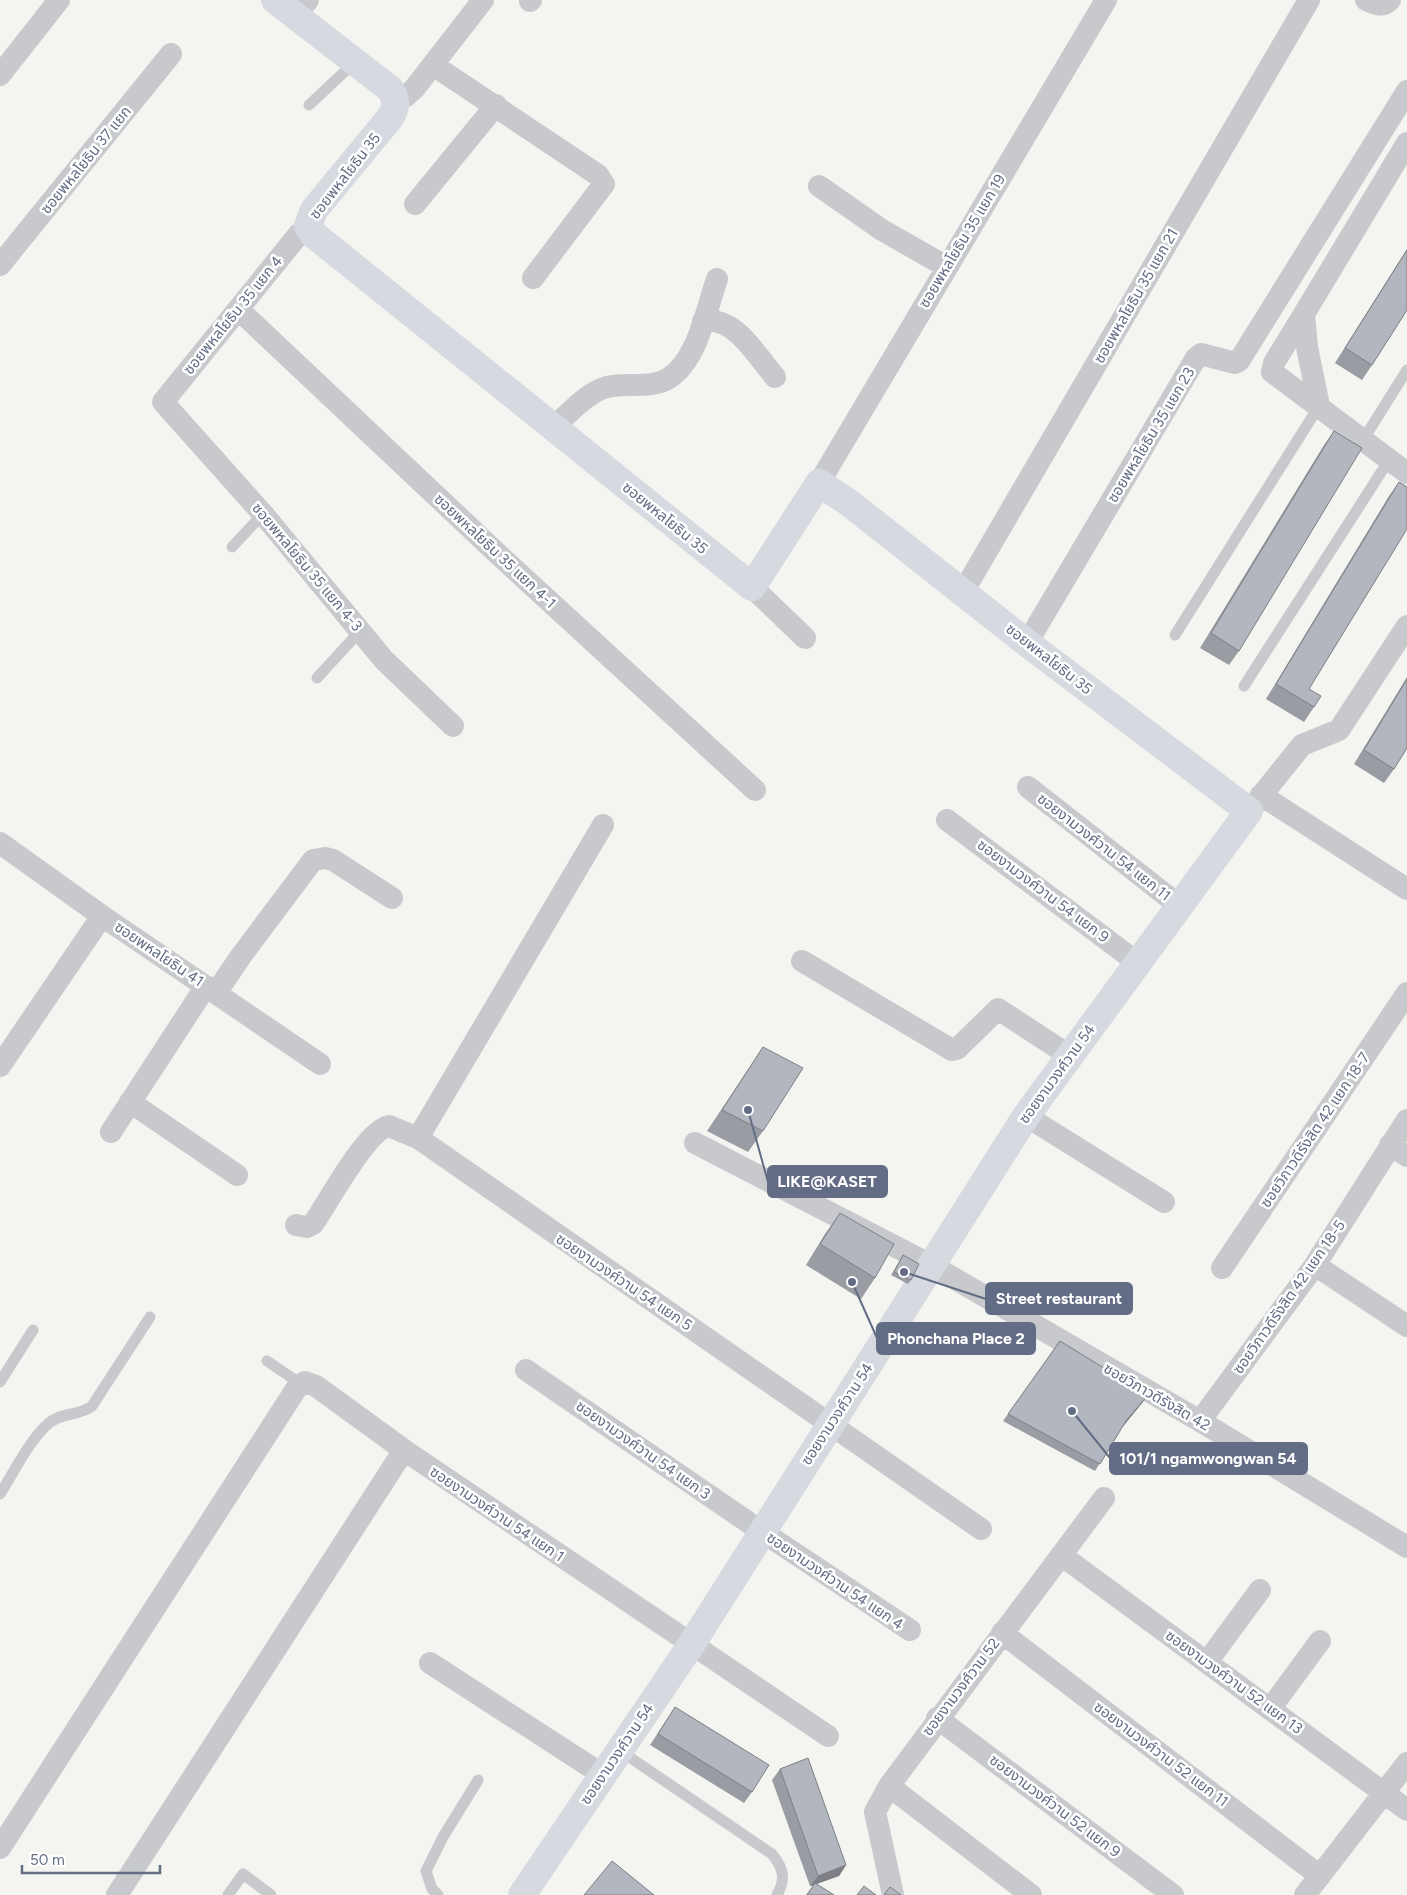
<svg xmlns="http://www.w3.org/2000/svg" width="1407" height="1895" viewBox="0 0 1407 1895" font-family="Figtree,'Noto Sans Thai',sans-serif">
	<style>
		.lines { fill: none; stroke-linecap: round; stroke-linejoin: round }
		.lane { stroke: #c7c9cd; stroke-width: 11 }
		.street { stroke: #c7c9cd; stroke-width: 22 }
		.secondary { stroke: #d6d9df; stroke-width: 28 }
		.wall { fill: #999da3 }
		.shaded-wall { fill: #7d7f85 }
		.building { fill: #b2b6be; stroke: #7d7f85 }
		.labels { text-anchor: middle; stroke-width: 5; stroke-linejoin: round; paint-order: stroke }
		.street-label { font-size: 15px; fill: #626d85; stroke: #fff }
		.leader { fill: none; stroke: #626d85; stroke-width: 2 }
		.callout-dot { fill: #626d85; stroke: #fff; stroke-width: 2 }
		.callout { fill: #626d85; stroke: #626d85; stroke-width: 2 }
		.callout-label { font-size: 16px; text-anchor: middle; font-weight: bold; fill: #fff }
	</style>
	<rect width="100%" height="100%" fill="#f4f5f1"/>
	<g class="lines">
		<!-- lane -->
		<path class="lane" d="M309,105L355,62
			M1363,440L1407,370
			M232,547L263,514
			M1175,635L1319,406
			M317,678L361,630
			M1244,686L1389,460
			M267,1361L301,1384
			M0,1382L33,1330
			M0,1494C14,1472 30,1439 49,1423C62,1412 80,1416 92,1406L150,1317
			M619,1750L772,1854C784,1869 786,1879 777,1895
			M228,1895L243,1874L271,1895
			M438,1895L432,1889L426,1871L443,1837L478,1780"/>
		<!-- street -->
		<path class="street" d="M1366,0C1376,4 1382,8 1390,0
			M530,1L531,0
			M295,16L308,0
			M433,65L598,175L604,184L533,278
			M0,75L59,0
			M395,100L406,96L414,89L483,0
			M819,186L882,230L947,267
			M415,204L496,105
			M309,229L299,234L163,402L263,514L384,660L453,726
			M0,265L171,54
			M238,309L500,556L755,790
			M1304,314L1274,363L1272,372L1407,473
			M703,321C735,316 756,355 775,377
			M1319,406L1307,347L1304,314L1407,143
			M553,428C567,415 583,397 601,389C622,380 649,391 669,378C698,359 706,310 717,279
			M819,483L1106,0
			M752,587L805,638
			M963,592L1309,0
			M1027,643L1196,358L1201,354L1235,363L1239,361L1407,91
			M1028,787L1181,907
			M1261,795L1407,889
			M1249,811L1302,745L1339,730L1407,626
			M947,820L1138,963
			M0,843L102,916L320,1064
			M802,961L952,1050L957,1049L998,1009L1070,1056
			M216,993L241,956L313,860L325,858L333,860L392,898
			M0,1066L102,916
			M130,1102L237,1175
			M1026,1116L1164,1202
			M111,1132L206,986
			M418,1138L603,825
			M695,1143L931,1265L1200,1421L1407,1547
			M1390,1145L1407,1156
			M296,1225L307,1227L313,1224C328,1203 366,1130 389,1126L418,1138L981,1529
			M1315,1265L1407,1326
			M1222,1268L1407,993
			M526,1370L761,1531L910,1630
			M1200,1421L1315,1265L1407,1120
			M1061,1555L1407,1810
			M1002,1633L1320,1876
			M1207,1662L1260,1590
			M430,1663L603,1775
			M1270,1709L1320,1641
			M937,1718L1173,1895
			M889,1786L1031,1895
			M0,1848L298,1386L305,1382L316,1386L404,1450L828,1736
			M117,1895L404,1450
			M893,1895L875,1812L889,1786L1104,1498
			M1305,1895L1407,1763"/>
		<!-- secondary -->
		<path class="secondary" d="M275,0L390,89C397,100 397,108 389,119L314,210L308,226L313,234L752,587L819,483L848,502L1027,643L1249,811L1026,1116L691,1645L522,1895"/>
	</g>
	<!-- wall -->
	<path class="wall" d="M1407,249V310L1372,365L1362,380L1335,363Z
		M1334,431L1239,651L1229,665L1200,648L1324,445Z
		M1399,482L1309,689L1314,707L1304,722L1266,699L1389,496Z
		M1407,677V748L1394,769L1384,783L1354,764Z
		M763,1047V1131L748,1152L707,1131Z
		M840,1213L875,1278L861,1299L806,1265L825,1234Z
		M903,1255L911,1280L908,1284L891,1275Z
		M1060,1341L1148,1395L1123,1426L1095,1471L1003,1421Z
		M675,1707L752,1792L744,1803L650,1745Z
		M780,1769L846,1865L839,1876L817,1884L834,1895H806L813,1886H810L772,1780Z"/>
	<!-- shaded-wall -->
	<path class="shaded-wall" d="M1148,1395L1143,1402L1121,1429L1126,1421Z
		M846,1865L839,1876L810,1886L818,1876Z"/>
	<!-- building -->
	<path class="building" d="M1407,250V310L1372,365L1345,348Z
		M1334,431L1362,448L1239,651L1211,633Z
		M1399,482L1407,487V529L1309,689L1321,696L1314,707L1276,684Z
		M1407,679V748L1394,769L1364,750Z
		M763,1047L803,1068L763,1131L722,1110Z
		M840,1213L894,1244L875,1278L820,1244Z
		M903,1255L919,1264L911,1280L894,1272Z
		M1060,1341L1148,1395L1126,1421L1100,1464L1008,1414Z
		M675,1707L769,1765L752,1792L658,1734Z
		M808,1758L846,1865L818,1876L780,1769Z
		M612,1861L654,1895H584Z
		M815,1883L834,1895H807Z
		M864,1886L876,1895H857Z
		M890,1887L901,1895H884Z"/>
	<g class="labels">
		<!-- street labels -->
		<g class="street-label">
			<text transform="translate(86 160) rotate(-51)" y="5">ซอยพหลโยธิน 37 แยก</text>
			<text transform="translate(345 176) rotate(-52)" y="5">ซอยพหลโยธิน 35</text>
			<text transform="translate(962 241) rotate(-59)" y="5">ซอยพหลโยธิน 35 แยก 19</text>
			<text transform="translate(1136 296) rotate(-60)" y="5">ซอยพหลโยธิน 35 แยก 21</text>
			<text transform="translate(233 315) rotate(-51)" y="5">ซอยพหลโยธิน 35 แยก 4</text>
			<text transform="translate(1151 435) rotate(-59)" y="5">ซอยพหลโยธิน 35 แยก 23</text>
			<text transform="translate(665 518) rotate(39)" y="5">ซอยพหลโยธิน 35</text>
			<text transform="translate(495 551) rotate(43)" y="5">ซอยพหลโยธิน 35 แยก 4-1</text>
			<text transform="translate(307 567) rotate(50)" y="5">ซอยพหลโยธิน 35 แยก 4-3</text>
			<text transform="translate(1049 659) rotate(38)" y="5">ซอยพหลโยธิน 35</text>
			<text transform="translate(1104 847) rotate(38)" y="5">ซอยงามวงศ์วาน 54 แยก 11</text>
			<text transform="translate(1043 891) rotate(37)" y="5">ซอยงามวงศ์วาน 54 แยก 9</text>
			<text transform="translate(159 954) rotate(34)" y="5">ซอยพหลโยธิน 41</text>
			<text transform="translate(1057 1074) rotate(-54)" y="5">ซอยงามวงศ์วาน 54</text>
			<text transform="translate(1315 1130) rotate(-56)" y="5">ซอยวิภาวดีรังสิต 42 แยก 18-7</text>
			<text transform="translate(624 1282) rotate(34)" y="5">ซอยงามวงศ์วาน 54 แยก 5</text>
			<text transform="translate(1289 1297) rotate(-55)" y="5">ซอยวิภาวดีรังสิต 42 แยก 18-5</text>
			<text transform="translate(1157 1397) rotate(30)" y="5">ซอยวิภาวดีรังสิต 42</text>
			<text transform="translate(837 1414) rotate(-57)" y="5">ซอยงามวงศ์วาน 54</text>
			<text transform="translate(643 1450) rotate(35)" y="5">ซอยงามวงศ์วาน 54 แยก 3</text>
			<text transform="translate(497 1514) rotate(34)" y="5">ซอยงามวงศ์วาน 54 แยก 1</text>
			<text transform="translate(835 1581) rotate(34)" y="5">ซอยงามวงศ์วาน 54 แยก 4</text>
			<text transform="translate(1234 1682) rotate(36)" y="5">ซอยงามวงศ์วาน 52 แยก 13</text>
			<text transform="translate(961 1687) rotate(-53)" y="5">ซอยงามวงศ์วาน 52</text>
			<text transform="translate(617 1754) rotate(-56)" y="5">ซอยงามวงศ์วาน 54</text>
			<text transform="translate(1161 1754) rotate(37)" y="5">ซอยงามวงศ์วาน 52 แยก 11</text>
			<text transform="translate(1055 1806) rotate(37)" y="5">ซอยงามวงศ์วาน 52 แยก 9</text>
		</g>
	</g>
	<!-- callouts -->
	<path class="leader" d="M748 1110L768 1182M904 1272L986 1299M852 1282L877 1338M1072 1411L1110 1458"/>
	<g class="callout-dot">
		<circle cx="748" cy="1110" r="5"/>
		<circle cx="904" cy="1272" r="5"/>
		<circle cx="852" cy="1282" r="5"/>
		<circle cx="1072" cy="1411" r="5"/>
	</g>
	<g class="callout">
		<rect x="768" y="1166" width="119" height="31" rx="5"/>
		<rect x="986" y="1283" width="146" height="31" rx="5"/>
		<rect x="877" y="1323" width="158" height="31" rx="5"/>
		<rect x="1110" y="1443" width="197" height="31" rx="5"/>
	</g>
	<g class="callout-label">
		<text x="827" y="1187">LIKE@KASET</text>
		<text x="1059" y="1304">Street restaurant</text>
		<text x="956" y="1344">Phonchana Place 2</text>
		<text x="1208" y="1464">101/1 ngamwongwan 54</text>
	</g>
	<!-- scale -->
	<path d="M22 1865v8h138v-8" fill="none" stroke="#626d85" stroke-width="2.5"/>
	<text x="30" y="1865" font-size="15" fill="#626d85" stroke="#ffffff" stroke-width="4" paint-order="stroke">50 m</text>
</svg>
